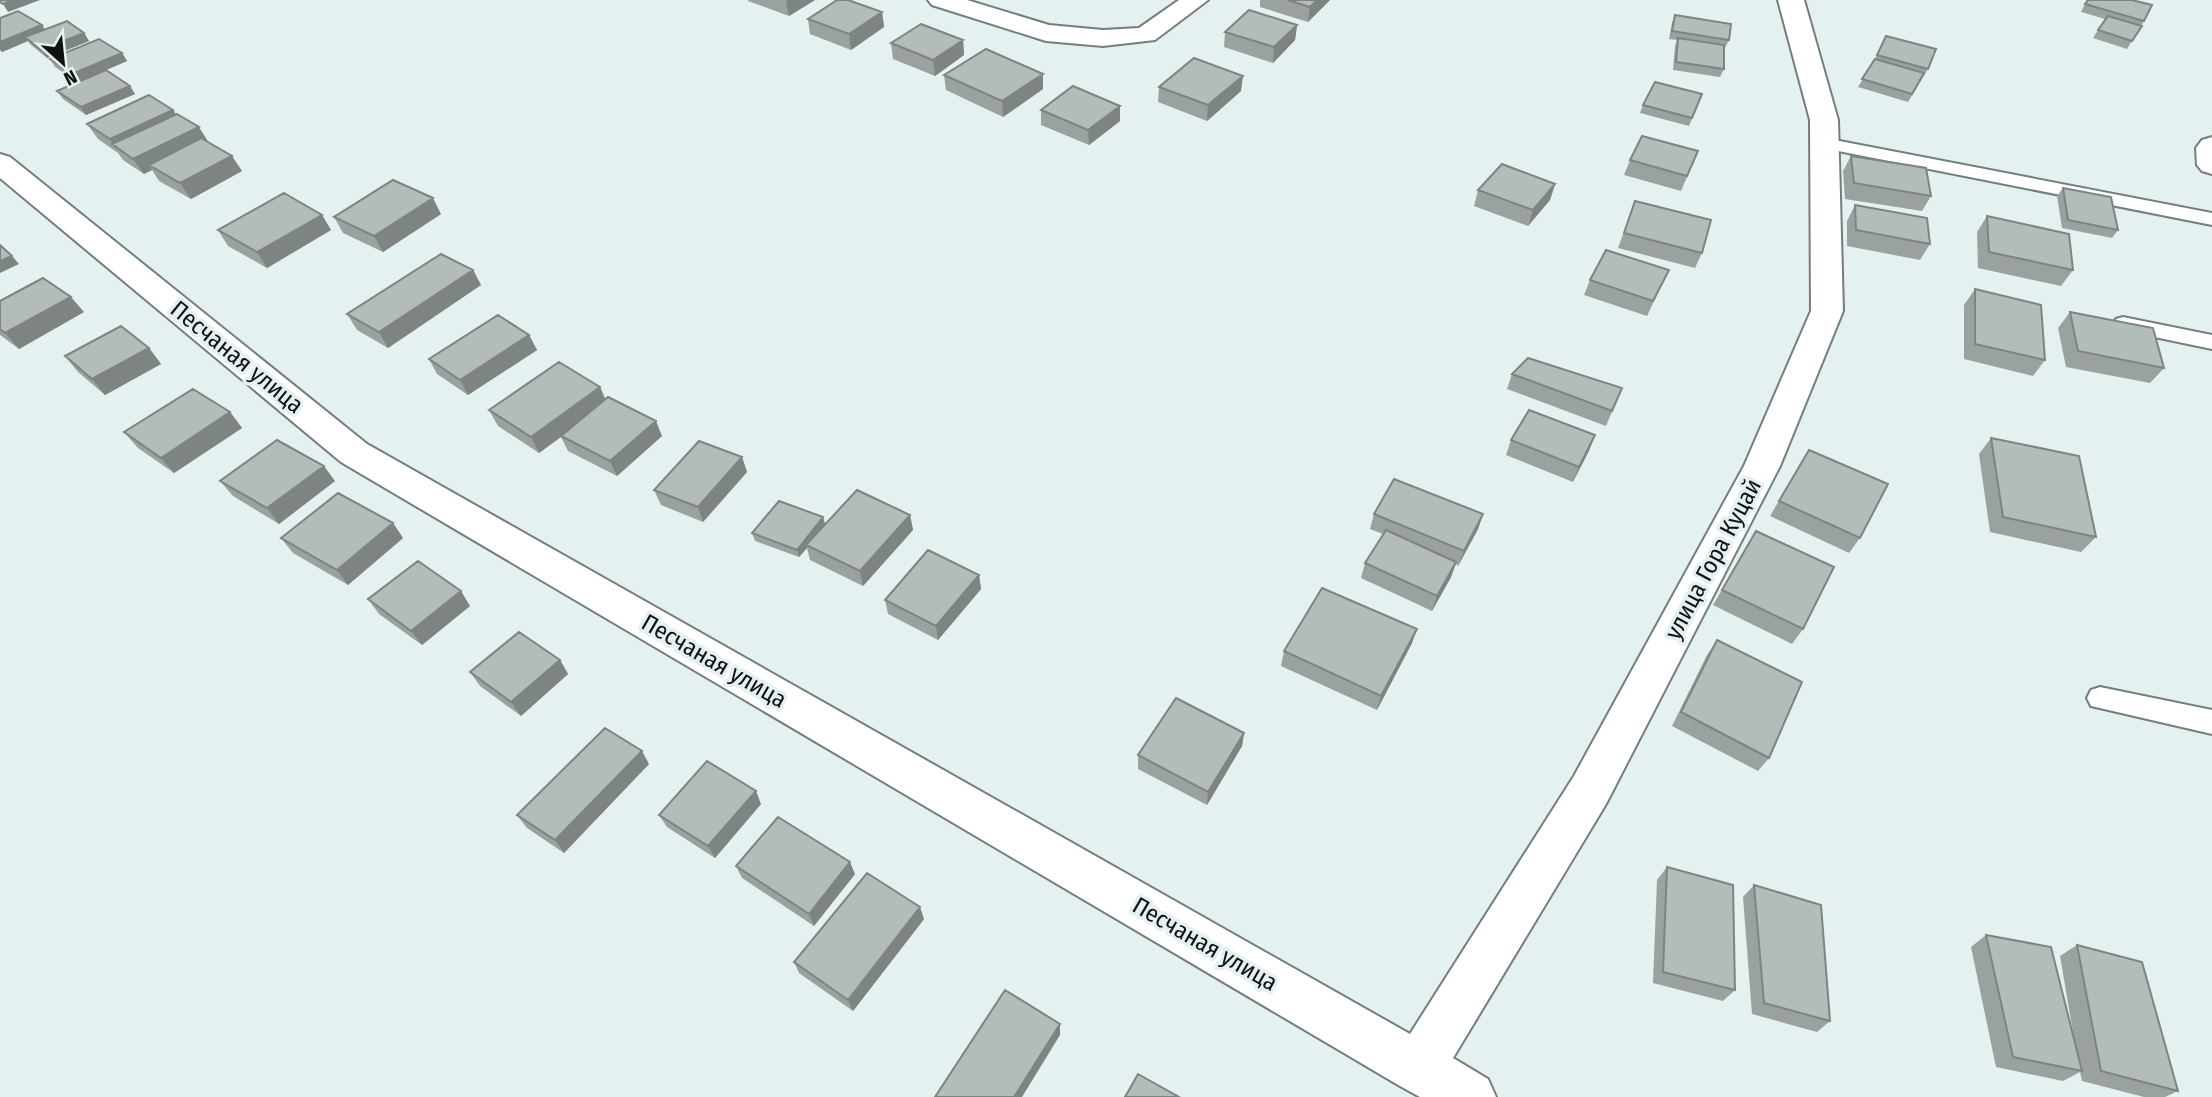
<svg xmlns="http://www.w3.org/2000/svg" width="2212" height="1097" viewBox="0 0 2212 1097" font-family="'Fira Sans Condensed',sans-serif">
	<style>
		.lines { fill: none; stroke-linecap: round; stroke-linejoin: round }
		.service-casing { stroke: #737e7e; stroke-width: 4 }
		.minor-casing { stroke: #737e7e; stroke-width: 4 }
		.service { fill: #fff; fill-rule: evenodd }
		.minor { fill: #fff; fill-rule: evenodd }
		.wall { fill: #99a29f }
		.shaded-wall { fill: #7d8482 }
		.building { fill: #b2bcb9; stroke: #7d8482; stroke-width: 2 }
		.labels { text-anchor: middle; stroke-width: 7; stroke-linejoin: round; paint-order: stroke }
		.street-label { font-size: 24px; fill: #0e1212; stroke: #e5f1f1 }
	</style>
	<rect width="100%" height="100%" fill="#e5f1f1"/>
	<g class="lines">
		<defs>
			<path id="service" d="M1824,138L2212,213V225L1818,147L1815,143Z
				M2123,317L2212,335V349L2116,329L2113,324L2116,319Z
				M2100,687L2212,710V734L2091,706L2087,698L2091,690Z"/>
			<path id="minor" d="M928,0H967L1049,25L1103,30L1139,28L1179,0H1208L1155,40L1103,46L1046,41L932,5Z
				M1778,0H1804L1838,120L1843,311L1780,466L1606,804L1453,1058L1488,1079L1496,1097H1420L1400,1086L341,462L0,178V154L10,157L367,444L1410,1034L1574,776L1744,466L1811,311L1810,120Z
				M2212,137V174L2202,171L2197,165L2196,148L2202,140Z"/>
		</defs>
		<!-- service casing -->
		<use href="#service" class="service-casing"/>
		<!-- minor casing -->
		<use href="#minor" class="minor-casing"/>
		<!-- service -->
		<use href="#service" class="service"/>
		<!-- minor -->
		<use href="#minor" class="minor"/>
	</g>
	<!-- wall -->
	<path class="wall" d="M748,0H815L789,16L748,1Z
		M1260,0H1330L1308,22L1260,7Z
		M2087,0H2132L2144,21L2127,49L2093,38L2105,19L2081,12Z
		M882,12L884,27L851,50L810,34L808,19Z
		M1675,15L1729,40L1725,48H1724V69L1720,77L1673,70L1675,46L1677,40L1669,39L1672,23Z
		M0,18L42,25L45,30L84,33L89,41L47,58L31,45L28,41L2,52L0,50Z
		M1297,25L1295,40L1273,63L1224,47L1225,32Z
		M1886,36L1928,69L1908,102L1858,87L1875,59Z
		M963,40L964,55L935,76L893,59L891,43Z
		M122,53L127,61L78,82L55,67L50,59Z
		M1043,74V89L1003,117L946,90L944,75Z
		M1159,87L1241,91L1207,121L1158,102Z
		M57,91L135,94L86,115L63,99Z
		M1702,94L1689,126L1640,113L1643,105Z
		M1120,106V121L1089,145L1041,125V110Z
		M173,110L176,115L242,171L191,199L159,181L152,170L144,174L123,160L118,153L98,139L87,124Z
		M1698,151L1681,191L1624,175L1630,160Z
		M1851,156L1931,196L1922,211L1845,199L1843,171Z
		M1555,184L1550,200L1528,226L1474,206L1478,190Z
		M2063,188L2118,230L2112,238L2062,228L2057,196Z
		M1635,201L1702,253L1695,268L1618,248Z
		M1855,205L1930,244L1920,260L1847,246V221Z
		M441,214L383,252L343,233L334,217Z
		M322,215L331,230L267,268L228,246L218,230Z
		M1987,216L2073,270L2061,286L1978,268L1977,232Z
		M473,270L481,285L388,348L357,330L347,314Z
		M1669,270L1647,316L1584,295L1590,280Z
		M1975,289L2045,360L2033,376L1964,359V305Z
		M0,301L84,312L19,349L0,335Z
		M2070,312L2164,368L2150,383L2066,367L2058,328Z
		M529,335L537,350L468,395L437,374L429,359Z
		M149,348L161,364L105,395L78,372L65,356Z
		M1512,374L1622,388L1606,426L1507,389Z
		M600,387L605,399L662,436L617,476L568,451L561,437L539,453L498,426L489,410Z
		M230,412L242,428L174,473L138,448L124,432Z
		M1595,435L1573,482L1506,455L1511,440Z
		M1991,438L2096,537L2081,552L1990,532L1979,454Z
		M742,457L747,472L703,522L661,505L654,490Z
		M1800,465L1860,538L1849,553L1770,516Z
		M220,481H335L279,524L233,496Z
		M1374,514H1483L1478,529L1458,566L1456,564L1451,577L1432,611L1361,578L1365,563L1383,534L1370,529Z
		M910,515L913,530L863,586L810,560L807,548L799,557L755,541L752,533L823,517L825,524Z
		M393,523L403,538L348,585L293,553L281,538Z
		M1756,531L1803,629L1792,644L1713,605Z
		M979,575L981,589L938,640L888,614L885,600Z
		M368,599L470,606L422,645L379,614Z
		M1717,640L1769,758L1758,771L1672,726L1707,655Z
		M1412,643L1377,710L1281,666L1284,651Z
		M560,660L568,674L521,716L480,686L470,672Z
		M1244,733L1242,746L1207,805L1138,769V755Z
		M649,764L564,853L527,828L517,815Z
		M761,804L715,858L667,827L659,815Z
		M736,866L855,874L814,926L742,878Z
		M1667,867L1735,990L1723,1001L1653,983L1657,880Z
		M1754,885L1830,1021L1817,1032L1752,1014L1743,897Z
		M924,919L853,1011L799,973L794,962Z
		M1986,935L2075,1044L2060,956L2077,945L2178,1091L2165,1097H2144L2082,1081L2080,1072L2063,1081L1996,1067L1971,947Z"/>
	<!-- shaded-wall -->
	<path class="shaded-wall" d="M13,0H40L8,12L3,4Z
		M789,0H815L789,16L786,1Z
		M1317,0H1330L1308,22L1310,7Z
		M882,12L884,27L851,50L849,34Z
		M42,25L47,33L25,37L28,41L2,52L0,49V42Z
		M1297,25L1295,40L1273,63L1274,47Z
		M84,33L89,41L47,58L41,50Z
		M963,40L964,55L935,76L933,60Z
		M122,53L127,61L78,82L72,74Z
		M1043,74V89L1003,117L1002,101Z
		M1243,76L1241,91L1207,121L1208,105Z
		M130,86L135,94L86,115L81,107Z
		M1120,106V121L1089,145L1088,130Z
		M173,110L183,126L115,146L110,139Z
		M199,127L209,143L149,165L152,170L144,174L133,159Z
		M232,156L242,171L191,199L180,183Z
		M1555,184L1550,200L1528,226L1533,210Z
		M433,198L441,214L383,252L374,236Z
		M322,215L331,230L267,268L257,252Z
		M12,256L19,264L0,273V261Z
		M473,270L481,285L388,348L379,332Z
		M71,297L84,312L19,349L5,333Z
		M529,335L537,350L468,395L460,380Z
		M149,348L161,364L105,395L92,379Z
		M600,387L607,403L539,453L531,437Z
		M230,412L242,428L174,473L161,458Z
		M656,421L662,436L617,476L610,461Z
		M1595,435L1589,451L1573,482L1579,467Z
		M742,457L747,472L703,522L698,507Z
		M324,466L335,481L279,524L267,508Z
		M1483,514L1478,529L1458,566L1464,551Z
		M910,515L913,530L863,586L860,571Z
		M823,517L825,524L806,545L807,548L799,557L797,550Z
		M393,523L403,538L348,585L337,570Z
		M1456,562L1451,577L1432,611L1437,596Z
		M979,575L981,589L938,640L936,626Z
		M461,591L470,606L422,645L411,631Z
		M1417,629L1412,643L1377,710L1381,696Z
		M560,660L568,674L521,716L511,702Z
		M1244,733L1242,746L1207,805L1208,792Z
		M642,751L649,764L564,853L555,840Z
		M756,791L761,804L715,858L708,846Z
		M850,862L855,874L814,926L809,914Z
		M920,907L924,919L853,1011L848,1000Z
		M1060,1024V1035L1022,1097H1014Z"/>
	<!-- building -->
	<path class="building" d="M0,0H13L3,4L0,2Z
		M837,0H848L882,12L849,34L808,19Z
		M1288,0H1317L1310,7Z
		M2088,0H2132L2152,5L2144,21L2085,4Z
		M1249,10L1297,25L1274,47L1225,32Z
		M18,11L42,25L0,42V18Z
		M1675,15L1731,24L1729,40L1672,31Z
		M2108,16L2142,26L2132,41L2098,30Z
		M67,21L84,33L41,50L25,37Z
		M921,24L963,40L933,60L891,43Z
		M1886,36L1936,49L1928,69L1877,55Z
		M1678,38L1724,45V69L1676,62Z
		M99,39L122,53L72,74L50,59Z
		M986,49L1043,74L1002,101L944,75Z
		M1194,58L1243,76L1208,105L1159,87Z
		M1875,59L1924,73L1912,94L1862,79Z
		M106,70L130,86L81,107L57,91Z
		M1655,82L1702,94L1692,118L1643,105Z
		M1073,86L1120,106L1088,130L1041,110Z
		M149,95L173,110L110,139L87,124Z
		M177,114L199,127L133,159L112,144Z
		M1642,136L1698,151L1687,176L1630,160Z
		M201,138L232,156L180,183L149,165Z
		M1851,156L1926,168L1931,196L1854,183Z
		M1502,164L1555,184L1533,210L1478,190Z
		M393,180L433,198L374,236L334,217Z
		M2063,188L2111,197L2118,230L2068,220Z
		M284,193L322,215L257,252L218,230Z
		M1635,201L1711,220L1702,253L1624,233Z
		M1855,205L1927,218L1930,244L1856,230Z
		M1987,216L2069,234L2073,270L1989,252Z
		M0,245L12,256L0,261Z
		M1606,250L1669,270L1653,301L1590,280Z
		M441,254L473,270L379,332L347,314Z
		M43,278L71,297L5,333L0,329V301Z
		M1975,289L2041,305L2045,360L1975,344Z
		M2070,312L2153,328L2164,368L2078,351Z
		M498,315L529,335L460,380L429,359Z
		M121,326L149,348L92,379L65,356Z
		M1528,358L1622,388L1612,411L1512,374Z
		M559,362L600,387L531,437L489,410Z
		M193,389L230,412L161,458L124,432Z
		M608,397L656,421L610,461L561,436Z
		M1529,410L1595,435L1579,467L1511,440Z
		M1991,438L2079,456L2096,537L2003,517Z
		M277,440L324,466L267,508L220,481Z
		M699,441L742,457L698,507L654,490Z
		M1809,450L1888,484L1860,538L1779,501Z
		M1394,479L1483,514L1464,551L1374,514Z
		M857,490L910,515L860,571L806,545Z
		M338,493L393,523L337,570L281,538Z
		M779,501L823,517L797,550L752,533Z
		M1386,530L1456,562L1437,596L1365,563Z
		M1756,531L1834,567L1803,629L1722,590Z
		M928,550L979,575L936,626L885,600Z
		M418,561L461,591L411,631L368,599Z
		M1322,588L1417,629L1381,696L1284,651Z
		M519,632L560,660L511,702L470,672Z
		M1717,640L1802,682L1769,758L1681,712Z
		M1176,698L1244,733L1208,792L1138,755Z
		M605,728L642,751L555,840L517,815Z
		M707,761L756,791L708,846L659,815Z
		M778,817L850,862L809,914L736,866Z
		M1667,867L1733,885L1735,990L1663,972Z
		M867,873L920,907L848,1000L794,962Z
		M1754,885L1821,905L1830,1021L1764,1003Z
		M1986,935L2051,947L2082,1071L2013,1057Z
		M2077,945L2142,962L2178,1091L2101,1071Z
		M1005,990L1060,1024L1014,1097H935Z
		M1138,1074L1179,1097H1125Z"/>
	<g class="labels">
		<!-- street labels -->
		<g class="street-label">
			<text transform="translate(237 357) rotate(39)" y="8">Песчаная улица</text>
			<text transform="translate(1713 559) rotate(-62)" y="8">улица Гора Куцай</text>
			<text transform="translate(714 661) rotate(30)" y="8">Песчаная улица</text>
			<text transform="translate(1205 944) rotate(30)" y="8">Песчаная улица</text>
		</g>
	</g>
	<!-- north arrow -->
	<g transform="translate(63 63) rotate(153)" stroke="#e5f1f1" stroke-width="5" paint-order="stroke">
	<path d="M0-5L12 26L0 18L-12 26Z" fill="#0e1212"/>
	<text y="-10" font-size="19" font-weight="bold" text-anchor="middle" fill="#0e1212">N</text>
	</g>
</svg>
